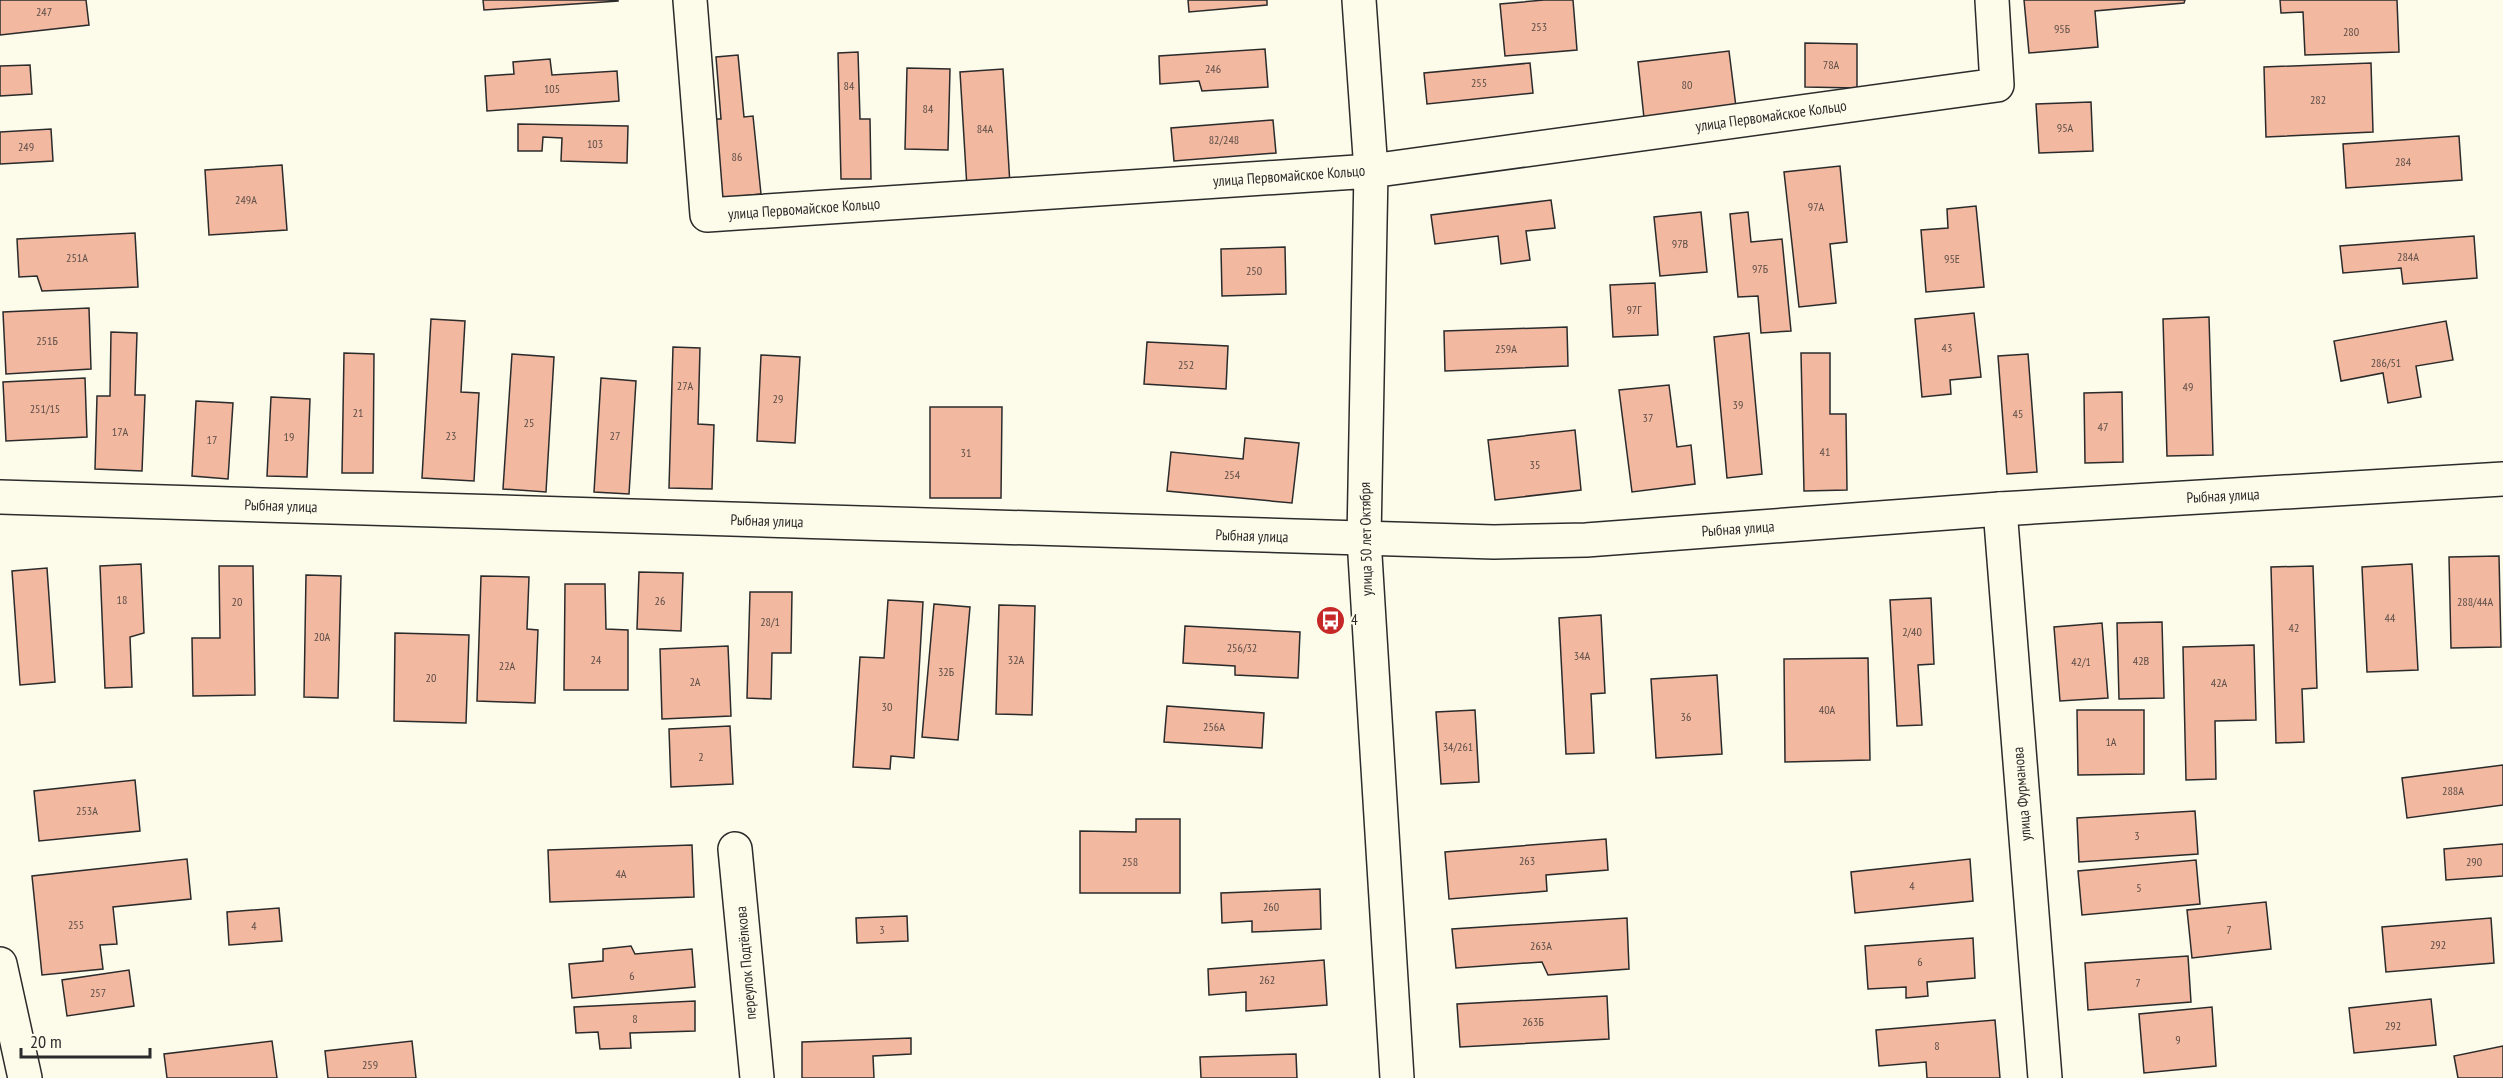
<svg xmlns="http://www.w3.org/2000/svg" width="2503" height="1078" viewBox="0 0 2503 1078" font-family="'PT Sans Narrow',sans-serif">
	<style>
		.building { fill: #f2b8a0; stroke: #2b2b2b; stroke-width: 1.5 }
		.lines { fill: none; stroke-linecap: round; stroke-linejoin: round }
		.minor-casing { stroke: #2b2b2b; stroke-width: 36 }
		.tertiary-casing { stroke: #2b2b2b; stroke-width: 36 }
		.minor { stroke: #fdfbea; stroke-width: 33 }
		.tertiary { stroke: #fdfbea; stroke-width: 33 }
		.labels { text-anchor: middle; stroke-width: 4.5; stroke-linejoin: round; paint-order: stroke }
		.number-label { font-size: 12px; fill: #5d4e48 }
		.street-label { font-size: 15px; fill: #2b2b2b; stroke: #fdfbea }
		.poi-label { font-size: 15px; fill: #2b2b2b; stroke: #fdfbea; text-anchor: start }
	</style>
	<rect width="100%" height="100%" fill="#fdfbea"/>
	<!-- building -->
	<path class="building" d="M0,0H86L89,25L0,35Z
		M483,0H618V1L484,10Z
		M1188,0H1267V5L1189,12Z
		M1544,0H1573L1577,50L1505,56L1500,4Z
		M2024,0H2185L2184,3L2095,11L2098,47L2029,53Z
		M2280,0H2397L2399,52L2305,55L2303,12L2281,13Z
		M1805,43L1857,44V88L1805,87Z
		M1265,49L1268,87L1202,91L1199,81L1160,84L1159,56Z
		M1729,51L1736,107L1644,118L1638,62Z
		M858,52L860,119H870L871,179H841L838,53Z
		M738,55L744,117L753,116L761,194L722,198L714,119H721L716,57Z
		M550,59L552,75L617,71L619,101L487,111L485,76L514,74L513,62Z
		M1530,63L1533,93L1427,104L1424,73Z
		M2371,63L2373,132L2266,137L2264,67Z
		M30,65L32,94L0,96V66Z
		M907,68L950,69L948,150L905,149Z
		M1003,69L1010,185L967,188L960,72Z
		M2091,102L2093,151L2039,153L2036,104Z
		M1273,120L1276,153L1174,161L1171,128Z
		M518,124L628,126L627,163L561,161L562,138L543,137L542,151H518Z
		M51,129L53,161L0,164V132Z
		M2459,136L2462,180L2346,188L2343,144Z
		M282,165L287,230L209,235L205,170Z
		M1840,166L1847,242L1830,244L1836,303L1799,307L1784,172Z
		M1551,200L1555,228L1526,231L1530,260L1501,264L1498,236L1435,244L1431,215Z
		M1976,206L1984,287L1926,292L1921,230L1948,228L1947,209Z
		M1701,212L1707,272L1660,276L1654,217Z
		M1748,212L1751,242L1782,239L1791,331L1761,333L1758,296L1738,297L1730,214Z
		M135,233L138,287L42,291L37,276L19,277L17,239Z
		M2474,236L2477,278L2403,284L2401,268L2343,273L2340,246Z
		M1285,247L1286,294L1222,296L1221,249Z
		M1655,283L1658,335L1613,337L1610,285Z
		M89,308L91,369L6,374L3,312Z
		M1974,313L1981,377L1950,380L1951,394L1922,397L1915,319Z
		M2209,317L2213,455L2167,456L2163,319Z
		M431,319L465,321L461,392L479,393L474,481L422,478Z
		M2446,321L2453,360L2416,366L2421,397L2388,403L2383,373L2341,381L2334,341Z
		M1567,327L1568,366L1445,371L1444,331Z
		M111,332L137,333L135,395H145L142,471L95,469L97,396H110Z
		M1749,333L1762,474L1727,478L1714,337Z
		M1147,342L1228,346L1226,389L1144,384Z
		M673,347L700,348L698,424L714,425L712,489L669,488Z
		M344,353L374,354L373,473H342Z
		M1801,353H1830V414H1846L1847,490L1804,491Z
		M512,354L554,357L546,492L503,489Z
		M2028,354L2037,472L2007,474L1998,356Z
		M761,355L800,357L795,443L757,441Z
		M85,378L87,437L6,441L3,382Z
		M601,378L636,381L629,494L594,492Z
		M1669,385L1677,447L1691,445L1695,484L1632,492L1619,390Z
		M2122,392L2123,462L2085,463L2084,393Z
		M271,397L310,399L307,477L267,476Z
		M196,401L233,403L228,479L192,476Z
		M930,407H1002L1001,498H930Z
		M1575,430L1581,490L1495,500L1488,440Z
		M1245,438L1299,443L1292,503L1167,491L1171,452L1243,459Z
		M2499,556L2501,647L2451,648L2449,557Z
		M141,564L144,633L130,637L132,687L105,688L100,566Z
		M2412,564L2418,670L2367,672L2362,567Z
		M219,566H253L255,695L193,696L192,638H220Z
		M2313,566L2317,688L2302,689L2304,742L2276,743L2271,567Z
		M47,568L55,682L20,685L12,571Z
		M639,572L683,573L681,631L637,629Z
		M306,575L341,576L338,698L304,697Z
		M481,576L529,577L527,629L538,630L535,703L477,701Z
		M565,584H605L606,629L628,630V690H564Z
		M750,592H792L791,653H772L771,699L747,698Z
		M1931,598L1934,664L1918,665L1922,725L1897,726L1890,600Z
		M888,600L923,602L914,758L891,756L890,769L853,767L860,657L884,658Z
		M934,604L970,607L958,740L922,737Z
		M999,605L1035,606L1032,715L996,714Z
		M1601,615L1605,693L1591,694L1594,753L1566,754L1559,618Z
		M2162,622L2164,698L2119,699L2117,623Z
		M2102,623L2108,698L2060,701L2054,627Z
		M1185,626L1300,632L1298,678L1235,675V666L1183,663Z
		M395,633L469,635L466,723L394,721Z
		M2254,645L2256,720L2215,721L2216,779L2186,780L2183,647Z
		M728,646L731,716L662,719L660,649Z
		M1868,658L1870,760L1785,762L1784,659Z
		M1717,675L1722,754L1656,758L1651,679Z
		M1167,706L1264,713L1262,748L1164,742Z
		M1475,710L1479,782L1441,784L1436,712Z
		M2077,710H2144V774L2078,775Z
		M730,726L733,784L671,787L669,729Z
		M2503,765V805L2407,818L2402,778Z
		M135,780L140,831L39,841L34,791Z
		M2195,811L2198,854L2079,862L2077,818Z
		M1136,819H1180V893H1080V831L1136,832Z
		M1606,839L1608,870L1546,875L1547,891L1449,899L1445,852Z
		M2503,844V876L2446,880L2444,849Z
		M692,845L694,897L550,902L548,850Z
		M187,859L191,899L113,907L117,944L100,945L103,969L42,975L32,876Z
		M1970,859L1973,901L1855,913L1851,872Z
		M2196,860L2200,904L2082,915L2078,871Z
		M1320,889L1321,929L1252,932V921L1222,923L1221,893Z
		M2266,902L2271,949L2192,958L2187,910Z
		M279,908L282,941L229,945L227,912Z
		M907,916L908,941L857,943L856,918Z
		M1627,918L1629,969L1548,975L1542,962L1456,968L1452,929Z
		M2491,918L2494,963L2386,972L2382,927Z
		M1973,938L1975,978L1927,982L1928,996L1906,998V987L1868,989L1865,946Z
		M631,946L635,954L692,949L695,987L572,998L569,964L603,961V949Z
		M2188,956L2191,1002L2088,1010L2085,963Z
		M1324,960L1327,1005L1246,1011V992L1209,995L1208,969Z
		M129,970L134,1006L67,1016L62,980Z
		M1607,996L1609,1039L1460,1047L1457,1004Z
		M2431,999L2436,1045L2354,1053L2349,1008Z
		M695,1001V1031L630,1033L631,1048L600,1049L598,1032L576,1033L574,1007Z
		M2212,1007L2216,1066L2144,1073L2139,1014Z
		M1995,1020L2000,1078H1927L1926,1062L1879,1066L1876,1030Z
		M911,1038V1054L873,1056L874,1078H802V1042Z
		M272,1041L277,1078H167L164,1054Z
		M412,1041L416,1078H328L325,1051Z
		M2503,1046V1078H2458L2454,1056Z
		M1296,1054L1297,1078H1201L1200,1057Z"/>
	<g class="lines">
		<defs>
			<path id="minor" d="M690,0L707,215L1371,171L1997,85L1992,0
				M1359,0L1371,171L1364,539L1397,1078
				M2000,509L2045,1078
				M735,849L757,1078
				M0,964L25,1078"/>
			<path id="tertiary" d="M0,497L1494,542L1586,540L2000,509L2503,479"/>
		</defs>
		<!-- minor casing -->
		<use href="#minor" class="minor-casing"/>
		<!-- tertiary casing -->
		<use href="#tertiary" class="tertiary-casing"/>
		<!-- minor -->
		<use href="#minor" class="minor"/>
		<!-- tertiary -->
		<use href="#tertiary" class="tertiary"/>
	</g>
	<!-- icons -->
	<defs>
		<symbol id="bus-disc" viewBox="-11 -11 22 22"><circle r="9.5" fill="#c62828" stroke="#fdfbea"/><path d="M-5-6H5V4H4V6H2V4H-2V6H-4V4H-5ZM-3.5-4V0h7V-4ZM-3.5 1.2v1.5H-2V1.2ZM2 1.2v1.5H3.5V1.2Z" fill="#fff"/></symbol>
	</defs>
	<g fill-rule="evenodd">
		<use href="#bus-disc" x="1314" y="604" width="33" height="33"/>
	</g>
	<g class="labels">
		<!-- number labels -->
		<g class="number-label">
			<text x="44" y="16">247</text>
			<text x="1539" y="31">253</text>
			<text x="2062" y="33">95Б</text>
			<text x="2351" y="36">280</text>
			<text x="1831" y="69">78А</text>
			<text x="1213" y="73">246</text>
			<text x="1479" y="87">255</text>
			<text x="1687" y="89">80</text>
			<text x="849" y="90">84</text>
			<text x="552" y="93">105</text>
			<text x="2318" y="104">282</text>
			<text x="928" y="113">84</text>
			<text x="2065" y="132">95А</text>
			<text x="985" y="133">84А</text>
			<text x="1224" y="144">82/248</text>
			<text x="595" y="148">103</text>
			<text x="26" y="151">249</text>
			<text x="737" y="161">86</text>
			<text x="2403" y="166">284</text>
			<text x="246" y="204">249А</text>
			<text x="1816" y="211">97А</text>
			<text x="1680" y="248">97В</text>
			<text x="2408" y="261">284А</text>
			<text x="77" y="262">251А</text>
			<text x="1952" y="263">95Е</text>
			<text x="1760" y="273">97Б</text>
			<text x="1254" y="275">250</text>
			<text x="1634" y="314">97Г</text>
			<text x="47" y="345">251Б</text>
			<text x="1947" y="352">43</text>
			<text x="1506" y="353">259А</text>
			<text x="2386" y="367">286/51</text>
			<text x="1186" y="369">252</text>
			<text x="685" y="390">27А</text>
			<text x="2188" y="391">49</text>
			<text x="778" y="403">29</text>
			<text x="1738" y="409">39</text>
			<text x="45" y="413">251/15</text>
			<text x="358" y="417">21</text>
			<text x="2018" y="418">45</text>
			<text x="1648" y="422">37</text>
			<text x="529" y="427">25</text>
			<text x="2103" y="431">47</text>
			<text x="120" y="436">17А</text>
			<text x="451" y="440">23</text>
			<text x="615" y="440">27</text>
			<text x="289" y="441">19</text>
			<text x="212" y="444">17</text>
			<text x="1825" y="456">41</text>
			<text x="966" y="457">31</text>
			<text x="1535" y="469">35</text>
			<text x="1232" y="479">254</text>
			<text x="122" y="604">18</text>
			<text x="660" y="605">26</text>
			<text x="237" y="606">20</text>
			<text x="2475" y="606">288/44А</text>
			<text x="2390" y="622">44</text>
			<text x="770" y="626">28/1</text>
			<text x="2294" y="632">42</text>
			<text x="1912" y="636">2/40</text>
			<text x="322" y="641">20А</text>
			<text x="1242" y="652">256/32</text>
			<text x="1582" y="660">34А</text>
			<text x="596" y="664">24</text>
			<text x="1016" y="664">32А</text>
			<text x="2141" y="665">42В</text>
			<text x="2081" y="666">42/1</text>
			<text x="507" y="670">22А</text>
			<text x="946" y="676">32Б</text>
			<text x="431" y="682">20</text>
			<text x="695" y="686">2А</text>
			<text x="2219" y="687">42А</text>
			<text x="887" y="711">30</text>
			<text x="1827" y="714">40А</text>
			<text x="1686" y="721">36</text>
			<text x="1214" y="731">256А</text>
			<text x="2111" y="746">1А</text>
			<text x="1458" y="751">34/261</text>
			<text x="701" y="761">2</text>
			<text x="2453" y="795">288А</text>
			<text x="87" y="815">253А</text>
			<text x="2137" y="840">3</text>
			<text x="1527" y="865">263</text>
			<text x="1130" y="866">258</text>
			<text x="2474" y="866">290</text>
			<text x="621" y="878">4А</text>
			<text x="1912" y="890">4</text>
			<text x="2139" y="892">5</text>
			<text x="1271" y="911">260</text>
			<text x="76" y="929">255</text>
			<text x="254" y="930">4</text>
			<text x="882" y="934">3</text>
			<text x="2229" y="934">7</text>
			<text x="2438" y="949">292</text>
			<text x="1541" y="950">263А</text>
			<text x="1920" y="966">6</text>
			<text x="632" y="980">6</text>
			<text x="1267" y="984">262</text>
			<text x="2138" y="987">7</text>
			<text x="98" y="997">257</text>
			<text x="635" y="1023">8</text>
			<text x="1533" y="1026">263Б</text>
			<text x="2393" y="1030">292</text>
			<text x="2178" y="1044">9</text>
			<text x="1937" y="1050">8</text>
			<text x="370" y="1069">259</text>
		</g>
		<!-- street labels -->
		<g class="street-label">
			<text transform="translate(1771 116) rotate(-8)" y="5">улица Первомайское Кольцо</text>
			<text transform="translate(1289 176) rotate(-4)" y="5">улица Первомайское Кольцо</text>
			<text transform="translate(804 209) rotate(-4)" y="5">улица Первомайское Кольцо</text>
			<text transform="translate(2223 496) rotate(-3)" y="5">Рыбная улица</text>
			<text transform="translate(281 506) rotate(2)" y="5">Рыбная улица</text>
			<text transform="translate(767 521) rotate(2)" y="5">Рыбная улица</text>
			<text transform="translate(1738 529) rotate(-4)" y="5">Рыбная улица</text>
			<text transform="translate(1252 536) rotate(2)" y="5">Рыбная улица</text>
			<text transform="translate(1366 539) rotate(-91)" y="5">улица 50 лет Октября</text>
			<text transform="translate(2022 794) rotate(-95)" y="5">улица Фурманова</text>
			<text transform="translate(746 963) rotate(-95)" y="5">переулок Подтёлкова</text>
		</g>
		<!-- poi labels -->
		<g class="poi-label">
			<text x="1351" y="625">4</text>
		</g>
	</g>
	<!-- scale -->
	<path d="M21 1048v9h129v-9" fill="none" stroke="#2b2b2b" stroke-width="3"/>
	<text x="30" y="1048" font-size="18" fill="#2b2b2b" stroke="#fdfbea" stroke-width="4.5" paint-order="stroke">20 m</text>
</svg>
